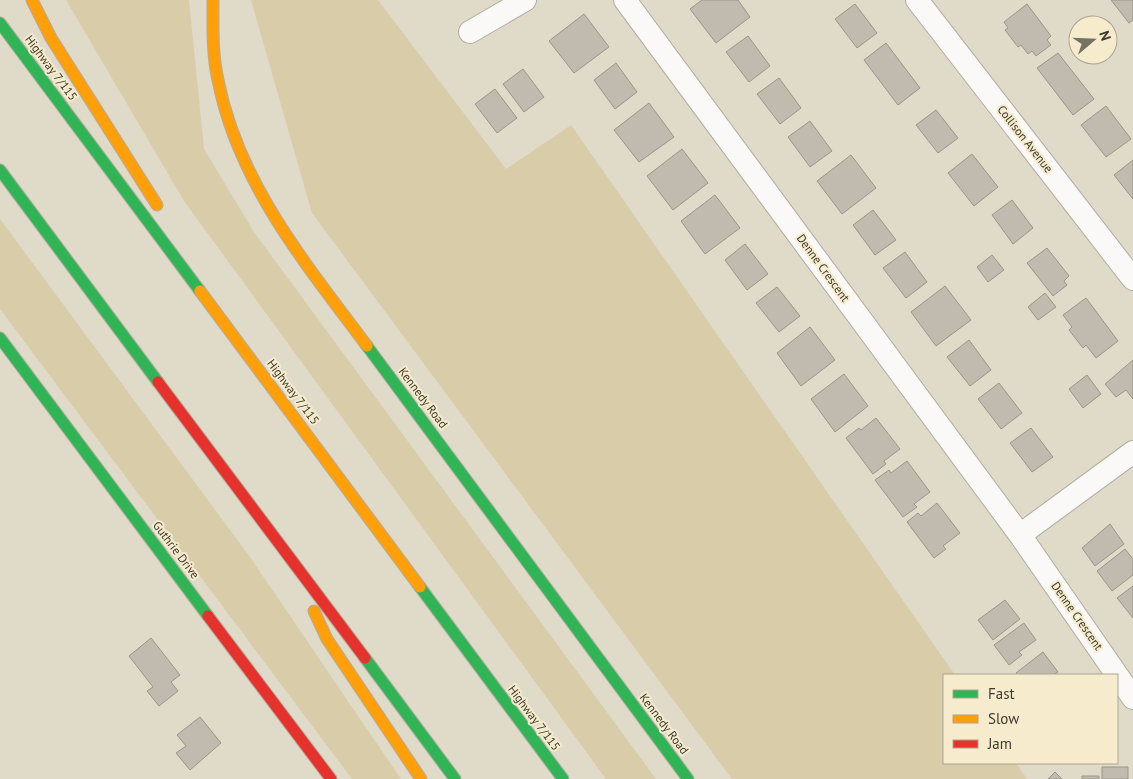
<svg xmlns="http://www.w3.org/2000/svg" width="1133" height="779" viewBox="0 0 1133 779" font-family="'PT Sans',sans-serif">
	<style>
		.green { fill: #d8cca9 }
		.building { fill: #c0bbae; stroke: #9a9589 }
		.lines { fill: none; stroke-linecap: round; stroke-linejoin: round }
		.street-casing { stroke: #b1ac9f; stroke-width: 24 }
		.fast-casing { stroke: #b1ac9f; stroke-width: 13 }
		.slow-casing { stroke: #b1ac9f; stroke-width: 13 }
		.jam-casing { stroke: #b1ac9f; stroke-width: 13 }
		.street { stroke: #faf9f7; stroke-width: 22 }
		.fast { stroke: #30b455; stroke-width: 11 }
		.slow { stroke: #ff9f0a; stroke-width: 11 }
		.jam { stroke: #e5322d; stroke-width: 11 }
		.labels { text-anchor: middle; stroke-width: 4; stroke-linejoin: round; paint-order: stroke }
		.street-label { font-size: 12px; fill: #3d392d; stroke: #f6eccd }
	</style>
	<rect width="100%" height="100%" fill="#e0dac9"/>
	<!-- green -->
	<path class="green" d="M66,0H189L204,149L254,232L656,779H606L184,201Z
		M251,0H378L506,169L571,125L955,675H944V763H1016L1027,779H732L312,213Z
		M0,219L250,557L401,779H352L0,309Z"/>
	<!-- building -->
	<path class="building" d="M702,0H738L750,17L716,43L690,9Z
		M1111,0H1133V20L1129,23Z
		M855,4L877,33L857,48L835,19Z
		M1027,4L1051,36L1047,40L1051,45L1036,56L1032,51L1028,54L1021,45L1018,47L1005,30L1008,28L1004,22Z
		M584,14L609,47L574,73L549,41Z
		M748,36L770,66L749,82L726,52Z
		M886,43L920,88L898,105L864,60Z
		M1058,53L1094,99L1073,115L1037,68Z
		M616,63L637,92L615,109L594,80Z
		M523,69L544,97L524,112L503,84Z
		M779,78L801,108L780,124L757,94Z
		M495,89L517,118L497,133L475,104Z
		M649,103L674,137L639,162L614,130Z
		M1106,106L1131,139L1106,157L1081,125Z
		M936,110L958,138L938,153L916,125Z
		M810,121L832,151L810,167L788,137Z
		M682,149L708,183L673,210L647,176Z
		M972,154L998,187L974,206L948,173Z
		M851,155L876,188L842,214L817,181Z
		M1133,160V199L1114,175Z
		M715,195L740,228L705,254L681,221Z
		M1012,200L1033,228L1013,244L992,215Z
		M873,210L896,240L875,255L853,225Z
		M745,244L768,274L747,290L725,260Z
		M1047,248L1069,276L1064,281L1067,285L1053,296L1027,263Z
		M905,252L927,282L906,298L883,268Z
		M992,255L1004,270L988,282L977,267Z
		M945,286L971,320L936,346L911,312Z
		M777,287L800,316L779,332L756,303Z
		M1045,293L1056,307L1038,320L1028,307Z
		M1086,298L1118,341L1096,358L1086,345L1083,348L1069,330L1072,327L1063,315Z
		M810,327L835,360L801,386L777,353Z
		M969,340L991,370L970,386L947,357Z
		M1133,360V399L1126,390L1116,397L1105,384Z
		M844,374L868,406L835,432L811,399Z
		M1087,375L1101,394L1083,408L1069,389Z
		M999,383L1022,413L1001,429L978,399Z
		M876,418L900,449L884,461L886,464L873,474L846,438L859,428L861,430Z
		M1031,428L1053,457L1032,472L1010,443Z
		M907,461L930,492L914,504L917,507L903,517L875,480L889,470L891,473Z
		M937,503L960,533L943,546L946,549L934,558L907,522L918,513L921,516Z
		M1110,524L1124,544L1095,566L1082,548Z
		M1125,549L1133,559V575L1112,591L1097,571Z
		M1133,586V618L1117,598Z
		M1005,600L1020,619L993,640L978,620Z
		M1024,623L1036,640L1019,652L1022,655L1009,665L994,645Z
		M151,638L180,675L171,682L178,691L159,706L147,691L153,687L129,656Z
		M1043,652L1058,672L1053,675H1018L1016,673Z
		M200,717L221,743L190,770L176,753L186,746L177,735Z
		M1102,767H1128V779H1102Z
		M1055,772L1062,779H1048Z
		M1082,776H1099V779H1082Z"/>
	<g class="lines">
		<defs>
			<path id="street" d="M625,0L1020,535L1133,698
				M917,0L1133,279
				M470,32L525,0
				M1020,535L1133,452"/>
			<path id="fast" d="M0,23L200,291
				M0,170L158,382
				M0,338L208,616
				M367,346L688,779
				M420,587L563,779
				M365,658L455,779"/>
			<path id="slow" d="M32,0L51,38L157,205
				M213,0C213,27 212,54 218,80C238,183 306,264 367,346
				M200,291L420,587
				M314,611L327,639L421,779"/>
			<path id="jam" d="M158,382L365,658
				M208,616L331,779"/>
		</defs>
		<!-- street casing -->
		<use href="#street" class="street-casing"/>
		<!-- fast casing -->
		<use href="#fast" class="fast-casing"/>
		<!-- slow casing -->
		<use href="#slow" class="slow-casing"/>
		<!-- jam casing -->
		<use href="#jam" class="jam-casing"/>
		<!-- street -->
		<use href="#street" class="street"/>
		<!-- fast -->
		<use href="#fast" class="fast"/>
		<!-- slow -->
		<use href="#slow" class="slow"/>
		<!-- jam -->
		<use href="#jam" class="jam"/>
	</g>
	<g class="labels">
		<!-- street labels -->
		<g class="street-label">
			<text transform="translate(51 68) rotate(53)" y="4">Highway 7/115</text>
			<text transform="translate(1025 139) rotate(52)" y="4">Collison Avenue</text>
			<text transform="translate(823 268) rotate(54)" y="4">Denne Crescent</text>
			<text transform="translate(293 392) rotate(53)" y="4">Highway 7/115</text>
			<text transform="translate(423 398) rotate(53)" y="4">Kennedy Road</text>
			<text transform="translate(176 550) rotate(53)" y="4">Guthrie Drive</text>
			<text transform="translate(1077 616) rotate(55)" y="4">Denne Crescent</text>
			<text transform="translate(534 718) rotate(53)" y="4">Highway 7/115</text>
			<text transform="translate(664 724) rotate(53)" y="4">Kennedy Road</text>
		</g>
	</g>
	<!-- legend -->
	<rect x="943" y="674" width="175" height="90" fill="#f6eccd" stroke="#aca48d"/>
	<rect x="953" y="690" width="25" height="8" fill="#30b455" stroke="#aca48d"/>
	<text x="988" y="699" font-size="15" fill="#3d392d">Fast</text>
	<rect x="953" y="715" width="25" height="8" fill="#ff9f0a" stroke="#aca48d"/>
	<text x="988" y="724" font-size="15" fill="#3d392d">Slow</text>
	<rect x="953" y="740" width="25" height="8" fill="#e5322d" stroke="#aca48d"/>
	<text x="988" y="749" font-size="15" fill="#3d392d">Jam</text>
	<!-- north arrow -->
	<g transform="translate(1093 40) rotate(71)"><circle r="24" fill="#f6eccd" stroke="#aca48d"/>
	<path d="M0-4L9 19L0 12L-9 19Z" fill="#767164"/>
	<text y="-8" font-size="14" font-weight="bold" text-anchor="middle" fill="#3d392d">N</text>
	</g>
</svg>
